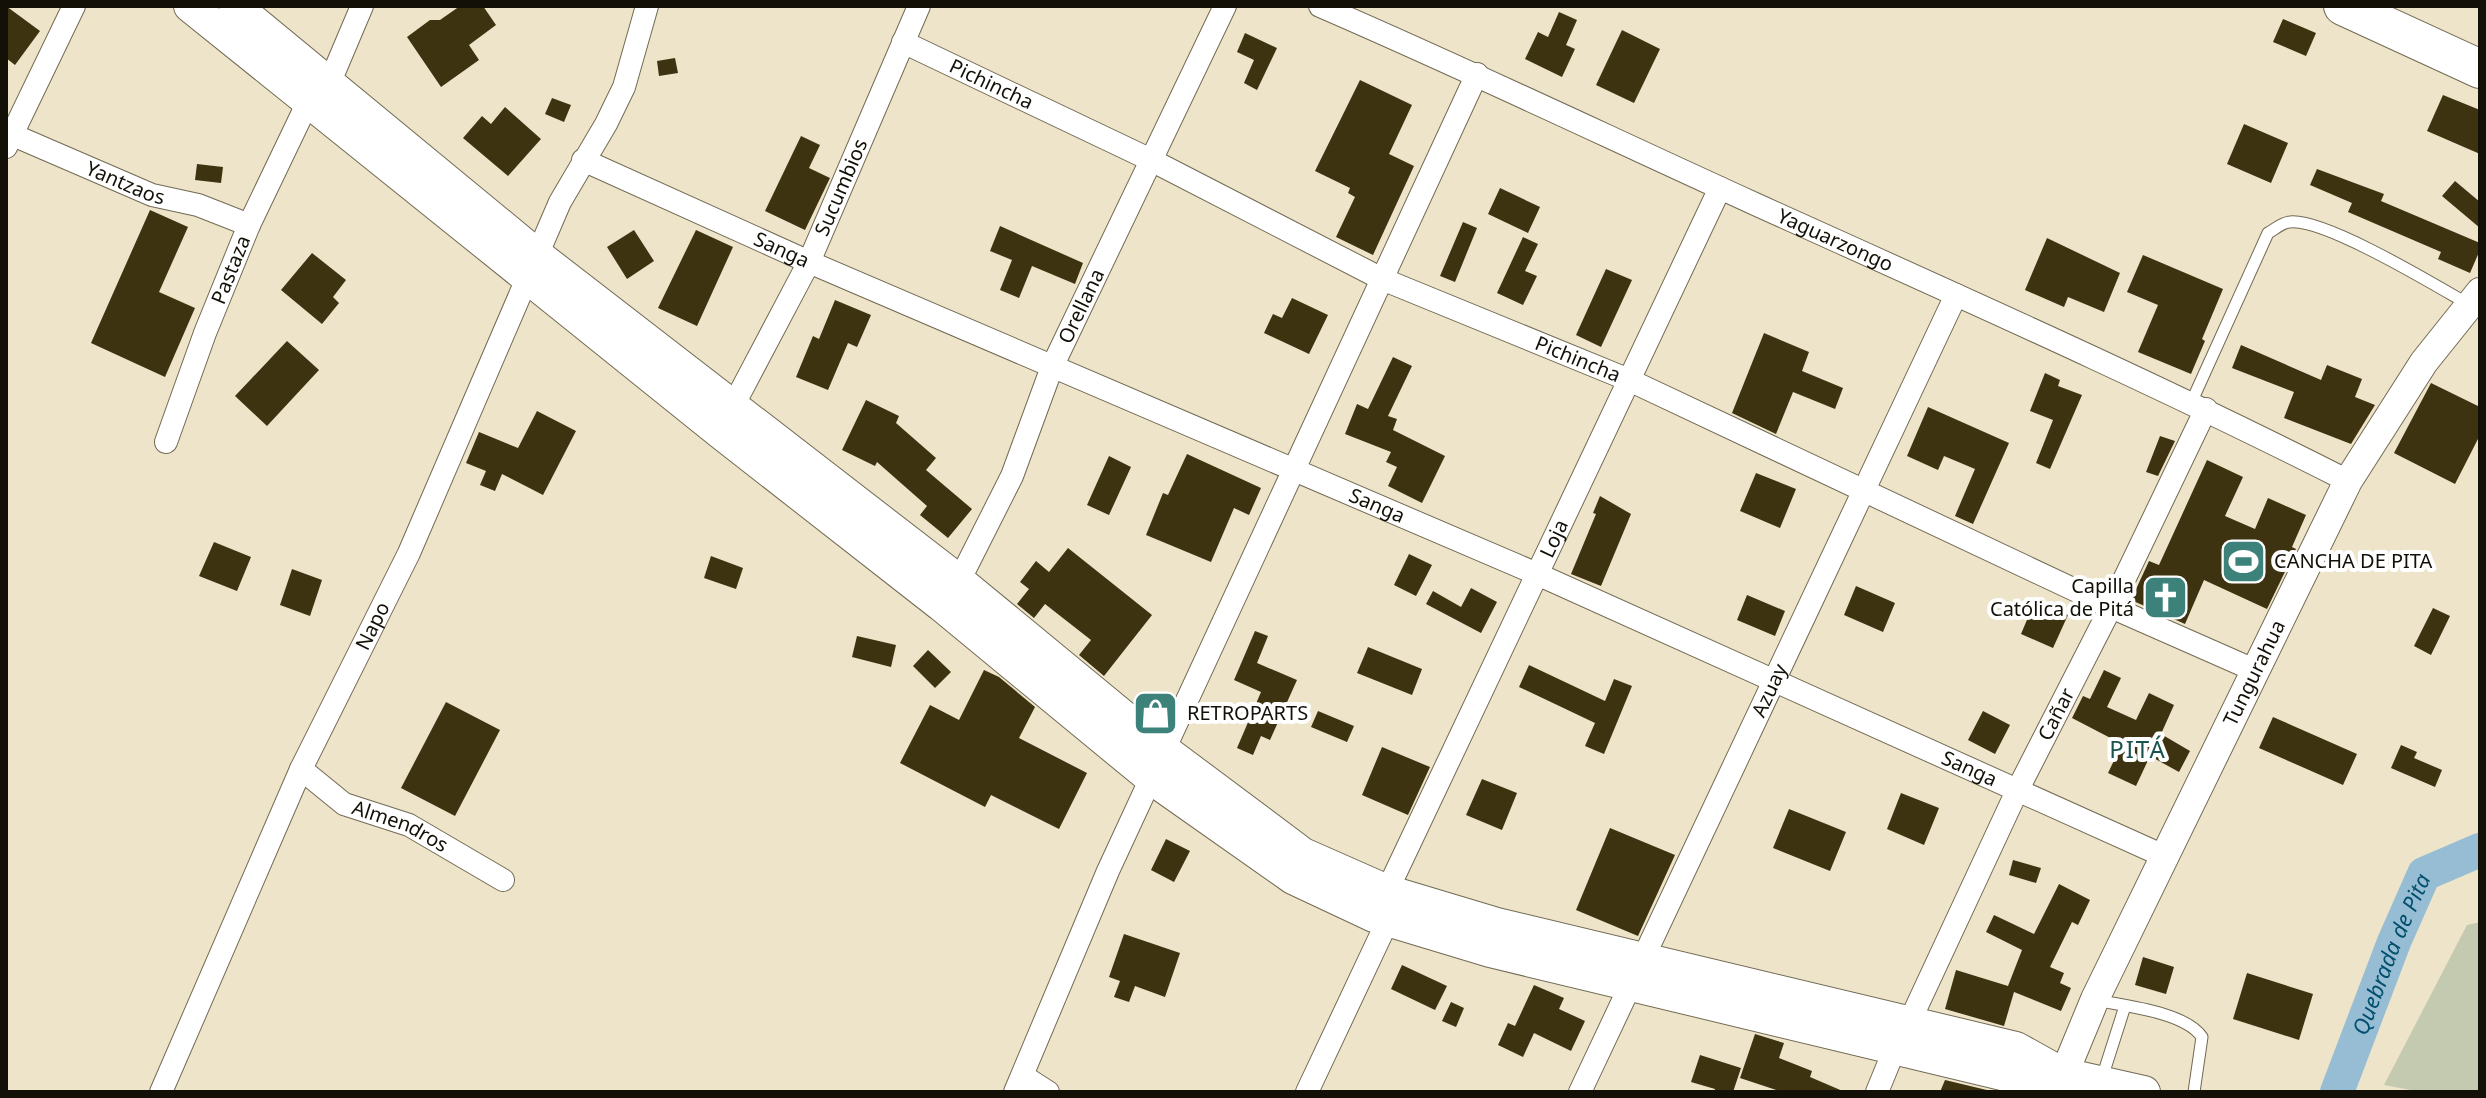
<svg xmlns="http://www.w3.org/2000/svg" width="2486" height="1098" viewBox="0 0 2486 1098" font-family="'Noto Sans',sans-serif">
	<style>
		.green { fill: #c4cab0 }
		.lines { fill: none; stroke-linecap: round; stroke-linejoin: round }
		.river { stroke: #96bdd4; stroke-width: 34 }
		.building { fill: #3e3310 }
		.service-casing { stroke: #726a53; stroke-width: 13 }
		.minor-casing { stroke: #726a53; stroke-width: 24 }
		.tertiary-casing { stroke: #726a53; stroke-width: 30 }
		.secondary-casing { stroke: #726a53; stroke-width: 34 }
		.trunk-casing { stroke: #726a53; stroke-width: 40 }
		.service { stroke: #fff; stroke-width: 11 }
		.minor { stroke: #fff; stroke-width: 22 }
		.tertiary { stroke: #fff; stroke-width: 28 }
		.secondary { stroke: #fff; stroke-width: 32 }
		.trunk { stroke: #fff; stroke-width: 38 }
		.labels { text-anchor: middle; stroke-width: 8; stroke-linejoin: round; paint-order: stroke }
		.street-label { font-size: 20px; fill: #131007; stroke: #fff }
		.poi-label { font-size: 20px; fill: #131007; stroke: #fff; text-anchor: start }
		.water-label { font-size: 22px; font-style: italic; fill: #034f6e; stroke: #fff }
		.quarter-label { font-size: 24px; letter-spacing: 2px; fill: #1a544d; stroke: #fff }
	</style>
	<rect width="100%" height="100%" fill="#ede4ca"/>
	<!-- green -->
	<path class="green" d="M2480,922V1092H2421L2384,1085L2467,925Z"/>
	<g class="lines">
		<!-- river -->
		<path class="river" id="s1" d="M2337,1092L2394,942L2424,874L2480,850"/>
	</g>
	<!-- building -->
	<path class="building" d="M6,6L40,31L15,65L6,58Z
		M460,6H483L496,25L469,45L479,60L441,87L407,37L430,20H440Z
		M1559,12L1577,20L1566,45L1575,49L1562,77L1525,59L1538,32L1548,37Z
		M2283,19L2316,33L2306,56L2273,42Z
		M1622,30L1660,49L1634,103L1596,85Z
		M1245,33L1277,48L1257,90L1244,83L1254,60L1237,52Z
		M675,58L678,73L659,76L657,61Z
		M1360,80L1412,105L1389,154L1414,166L1373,255L1336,237L1355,197L1348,193L1350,188L1315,171Z
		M2443,95L2480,110V154L2427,131Z
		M552,98L571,105L564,122L545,114Z
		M505,107L541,139L508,176L463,138L482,116L491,124Z
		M2244,124L2288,143L2271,183L2227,164Z
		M801,136L820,145L809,168L830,178L805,230L765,211Z
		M197,164L223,167L221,183L195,180Z
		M2317,169L2384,194L2381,201L2480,243V250L2470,273L2438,259L2441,252L2348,212L2352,203L2310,185Z
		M2455,181L2480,202V228L2442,196Z
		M1500,188L1540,207L1528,233L1488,214Z
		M150,210L188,227L159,292L195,308L165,377L91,343Z
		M1463,222L1477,228L1455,282L1440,276Z
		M1000,226L1083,263L1075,284L1032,266L1019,298L1000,290L1012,260L990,251Z
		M634,230L654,261L627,279L607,247Z
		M696,230L733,247L697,326L658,308Z
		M1523,237L1538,244L1525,271L1537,276L1523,305L1497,293Z
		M2047,238L2120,273L2104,312L2068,297L2064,307L2025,290Z
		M312,253L346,280L333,297L339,303L322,324L281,290Z
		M2143,255L2223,289L2202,339L2205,341L2191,374L2138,352L2158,305L2127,292Z
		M1606,269L1632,280L1601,347L1576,335Z
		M1292,298L1328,315L1309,354L1264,333L1273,314L1282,318Z
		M835,300L871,315L857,347L848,343L828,390L796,377L813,336L819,339Z
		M1764,333L1809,352L1802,371L1843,388L1835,409L1793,392L1776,434L1732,413Z
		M287,341L319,370L267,426L235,396Z
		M2241,345L2321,380L2327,365L2362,379L2355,397L2375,405L2351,444L2284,418L2294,392L2232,368Z
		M1393,357L1412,366L1388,416L1397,419L1393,430L1445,456L1422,503L1388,486L1397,467L1386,462L1391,452L1345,434L1357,404L1368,409Z
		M2045,373L2060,380L2058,386L2082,395L2050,469L2036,463L2053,420L2030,411Z
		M2431,383L2480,407V435L2455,484L2394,453Z
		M866,400L899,416L896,423L936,458L926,470L972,509L948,538L920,515L927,506L877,462L875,466L842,450Z
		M1928,407L2009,443L1973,524L1955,516L1975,469L1944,456L1938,470L1907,456Z
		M537,411L576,431L543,495L502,474L495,491L480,485L486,471L466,463L479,432L518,448Z
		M2160,436L2175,441L2158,476L2146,472Z
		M1187,454L1261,488L1249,515L1234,508L1211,562L1146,535L1163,493L1168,495Z
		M1109,456L1131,467L1109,515L1087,505Z
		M2207,460L2243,477L2225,516L2255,529L2268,498L2306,515L2292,547L2296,549L2267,609L2204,580L2185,624L2131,600L2149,561L2159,565Z
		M1756,473L1796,489L1780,528L1740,511Z
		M1600,496L1631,514L1601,586L1571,574L1596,514L1593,513Z
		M214,542L251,557L237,591L199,576Z
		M1068,548L1152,615L1104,676L1079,655L1091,640L1045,604L1034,618L1017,604L1029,589L1020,582L1036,561L1049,572Z
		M1409,554L1432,565L1416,596L1394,585Z
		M711,556L743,568L736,589L704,578Z
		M292,569L322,580L310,616L280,605Z
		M1856,586L1895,603L1883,632L1844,615Z
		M1471,588L1497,602L1481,633L1426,604L1433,591L1461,607Z
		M1747,595L1785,611L1775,636L1737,620Z
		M2035,601L2068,615L2053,648L2021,634Z
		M2433,608L2450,616L2431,655L2414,646Z
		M1255,631L1268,636L1257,663L1297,680L1270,740L1261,736L1253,755L1237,748L1261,692L1234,680Z
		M857,636L896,645L891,667L852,657Z
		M1368,647L1422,669L1412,695L1357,673Z
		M928,650L951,672L935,688L913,666Z
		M1529,665L1605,701L1614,679L1632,686L1604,754L1585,746L1595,723L1519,687Z
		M984,670L999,677L1035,707L1019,738L1087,773L1059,829L991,795L985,807L900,763L930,705L959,720Z
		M2104,670L2121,678L2107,707L2136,720L2149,693L2174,705L2161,734L2190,751L2179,772L2150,756L2136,786L2108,773L2122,744L2072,718L2083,696L2090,699Z
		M446,702L500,730L455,816L401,788Z
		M1318,711L1354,726L1347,742L1311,727Z
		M1983,711L2010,725L1995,754L1968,740Z
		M2273,717L2357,754L2343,785L2259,748Z
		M2401,745L2417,752L2414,758L2442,770L2435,787L2391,768Z
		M1382,747L1430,767L1408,815L1362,795Z
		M1482,779L1517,793L1502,830L1466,815Z
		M1901,793L1939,808L1924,845L1887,829Z
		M1789,809L1846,832L1830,871L1773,848Z
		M1610,828L1675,855L1638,936L1576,910Z
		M1166,839L1190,851L1174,882L1151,870Z
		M2013,860L2041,868L2036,883L2009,875Z
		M2059,884L2090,900L2078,925L2072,922L2050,967L2064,973L2060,983L2071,988L2061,1011L2014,992L2004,1026L1945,1009L1956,970L2008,986L2022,950L1986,932L1994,915L2034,934Z
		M1124,934L1180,953L1165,997L1135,986L1129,1002L1114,997L1120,981L1109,977Z
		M2143,957L2174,967L2166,994L2135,985Z
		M1402,965L1447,986L1435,1010L1391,989Z
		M2247,973L2313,994L2299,1040L2233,1019Z
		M1534,985L1564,998L1559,1009L1585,1021L1571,1051L1534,1033L1523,1057L1498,1045L1508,1023L1515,1026Z
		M1451,1002L1464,1008L1456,1027L1442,1021Z
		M1755,1034L1784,1043L1779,1058L1812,1071L1810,1077L1845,1092H1782L1740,1078Z
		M1700,1055L1741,1068L1733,1092H1714L1715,1089L1691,1082Z
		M1945,1080L1995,1092H1940Z"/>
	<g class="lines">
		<defs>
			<path id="service" d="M2191,403L2268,233C2275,229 2283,222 2290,222C2324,218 2435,285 2468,304
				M2095,1000C2125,1006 2185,1012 2202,1037L2194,1092
				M2102,1078L2125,1006"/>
			<g id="minor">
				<path id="s2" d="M1320,6C1466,69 1610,138 1755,204C1954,294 2153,382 2348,481"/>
				<path id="s3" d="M903,42L1151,160L1382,279L1629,380L2111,607L2254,670"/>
				<path d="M329,84L362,6"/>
				<path id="s4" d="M6,132L152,195L198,205L249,225"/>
				<path d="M6,147L74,6"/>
				<path id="s5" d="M583,160L809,262L1537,574L2166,857"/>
				<path id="s6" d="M733,406L809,262L919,6"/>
				<path id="s7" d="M166,442L205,333L249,225L308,102"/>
				<path id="s8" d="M951,591L959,581L1012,476L1052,367L1225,6"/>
				<path id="s9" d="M301,769L344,804L409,825L503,880"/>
				<path id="s10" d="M1387,891L1720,188"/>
				<path id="s11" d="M1909,1023L2017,791L2111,607L2206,409"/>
				<path d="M1023,1076L1048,1092"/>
				<path id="s12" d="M161,1092L301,769L409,553L560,202L606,124L624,87L647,6"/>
				<path d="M1015,1092L1108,871L1477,74"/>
				<path d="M1307,1092L1388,920"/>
				<path id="s13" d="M1580,1092L1956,295"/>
				<path d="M1877,1092L1895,1048"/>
			</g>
			<g id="tertiary">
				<path id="s14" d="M2064,1074L2095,999L2348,481L2424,362L2480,292"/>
			</g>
			<path id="secondary" d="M190,6L721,433L941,605L1151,778L1293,878L1374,916L1490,951L2010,1076L2064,1074L2144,1092
				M235,6L537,255L959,581L1164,750L1303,854L1387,891L1497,924L2016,1048L2061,1073"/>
			<path id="trunk" d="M2343,6L2480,69"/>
		</defs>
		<!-- service casing -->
		<use href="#service" class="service-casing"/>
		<!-- minor casing -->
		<use href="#minor" class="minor-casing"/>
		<!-- tertiary casing -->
		<use href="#tertiary" class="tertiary-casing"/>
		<!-- secondary casing -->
		<use href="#secondary" class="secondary-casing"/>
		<!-- trunk casing -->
		<use href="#trunk" class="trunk-casing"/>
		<!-- service -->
		<use href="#service" class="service"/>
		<!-- minor -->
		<use href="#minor" class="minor"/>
		<!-- tertiary -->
		<use href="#tertiary" class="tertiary"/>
		<!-- secondary -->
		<use href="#secondary" class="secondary"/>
		<!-- trunk -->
		<use href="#trunk" class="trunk"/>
	</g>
	<!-- icons -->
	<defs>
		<symbol id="stadium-square" viewBox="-11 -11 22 22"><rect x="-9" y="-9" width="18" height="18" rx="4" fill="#3c827a" stroke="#fff"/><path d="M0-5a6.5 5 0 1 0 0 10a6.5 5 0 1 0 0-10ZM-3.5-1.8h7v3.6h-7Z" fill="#fff"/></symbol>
		<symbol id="church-square" viewBox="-11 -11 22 22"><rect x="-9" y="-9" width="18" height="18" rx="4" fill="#3c827a" stroke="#fff"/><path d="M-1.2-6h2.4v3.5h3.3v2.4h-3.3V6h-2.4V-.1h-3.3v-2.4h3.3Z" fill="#fff"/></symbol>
		<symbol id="shop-square" viewBox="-11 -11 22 22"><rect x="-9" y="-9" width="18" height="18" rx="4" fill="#3c827a" stroke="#fff"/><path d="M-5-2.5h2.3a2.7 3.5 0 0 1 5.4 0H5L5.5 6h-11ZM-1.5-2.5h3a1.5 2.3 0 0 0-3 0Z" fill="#fff"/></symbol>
	</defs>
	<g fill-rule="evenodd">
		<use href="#stadium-square" x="2218" y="536" width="51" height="51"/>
		<use href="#church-square" x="2140" y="572" width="51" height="51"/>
		<use href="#shop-square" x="1130" y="688" width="51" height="51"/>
	</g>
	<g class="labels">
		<!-- street labels -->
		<g class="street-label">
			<text dy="7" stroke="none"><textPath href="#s3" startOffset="98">Pichincha</textPath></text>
			<text dy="7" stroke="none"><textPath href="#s4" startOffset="130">Yantzaos</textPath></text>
			<text dy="7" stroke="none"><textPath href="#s6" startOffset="244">Sucumbios</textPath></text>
			<text dy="7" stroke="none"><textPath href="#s2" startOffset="566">Yaguarzongo</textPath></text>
			<text dy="7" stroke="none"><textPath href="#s5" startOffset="218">Sanga</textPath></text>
			<text dy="7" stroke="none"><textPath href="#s7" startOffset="184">Pastaza</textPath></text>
			<text dy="7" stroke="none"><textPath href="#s8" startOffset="314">Orellana</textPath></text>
			<text dy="7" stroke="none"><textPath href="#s3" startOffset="746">Pichincha</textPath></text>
			<text dy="7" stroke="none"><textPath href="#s5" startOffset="866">Sanga</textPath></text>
			<text dy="7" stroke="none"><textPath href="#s10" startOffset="390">Loja</textPath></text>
			<text dy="7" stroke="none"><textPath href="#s12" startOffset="512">Napo</textPath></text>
			<text dy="7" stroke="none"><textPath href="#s14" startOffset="444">Tungurahua</textPath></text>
			<text dy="7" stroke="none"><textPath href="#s13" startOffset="444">Azuay</textPath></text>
			<text dy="7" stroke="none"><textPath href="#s11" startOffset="342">Cañar</textPath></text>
			<text dy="7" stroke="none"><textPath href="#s5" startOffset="1514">Sanga</textPath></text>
			<text dy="7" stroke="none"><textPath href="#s9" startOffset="116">Almendros</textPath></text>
		</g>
		<!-- poi labels -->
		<g class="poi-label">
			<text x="2274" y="568">CANCHA DE PITA</text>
			<text x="2134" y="593" text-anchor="end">Capilla<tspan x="2134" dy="23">Católica de Pitá</tspan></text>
			<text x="1187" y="720">RETROPARTS</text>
		</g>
		<!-- water labels -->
		<g class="water-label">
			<text dy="8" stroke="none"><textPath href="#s1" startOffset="148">Quebrada de Pita</textPath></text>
		</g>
		<!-- quarter labels -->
		<g class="quarter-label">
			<text x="2138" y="758">PITÁ</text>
		</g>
	</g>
	<!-- border -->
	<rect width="2486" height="1098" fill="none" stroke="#131007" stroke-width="16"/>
</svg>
